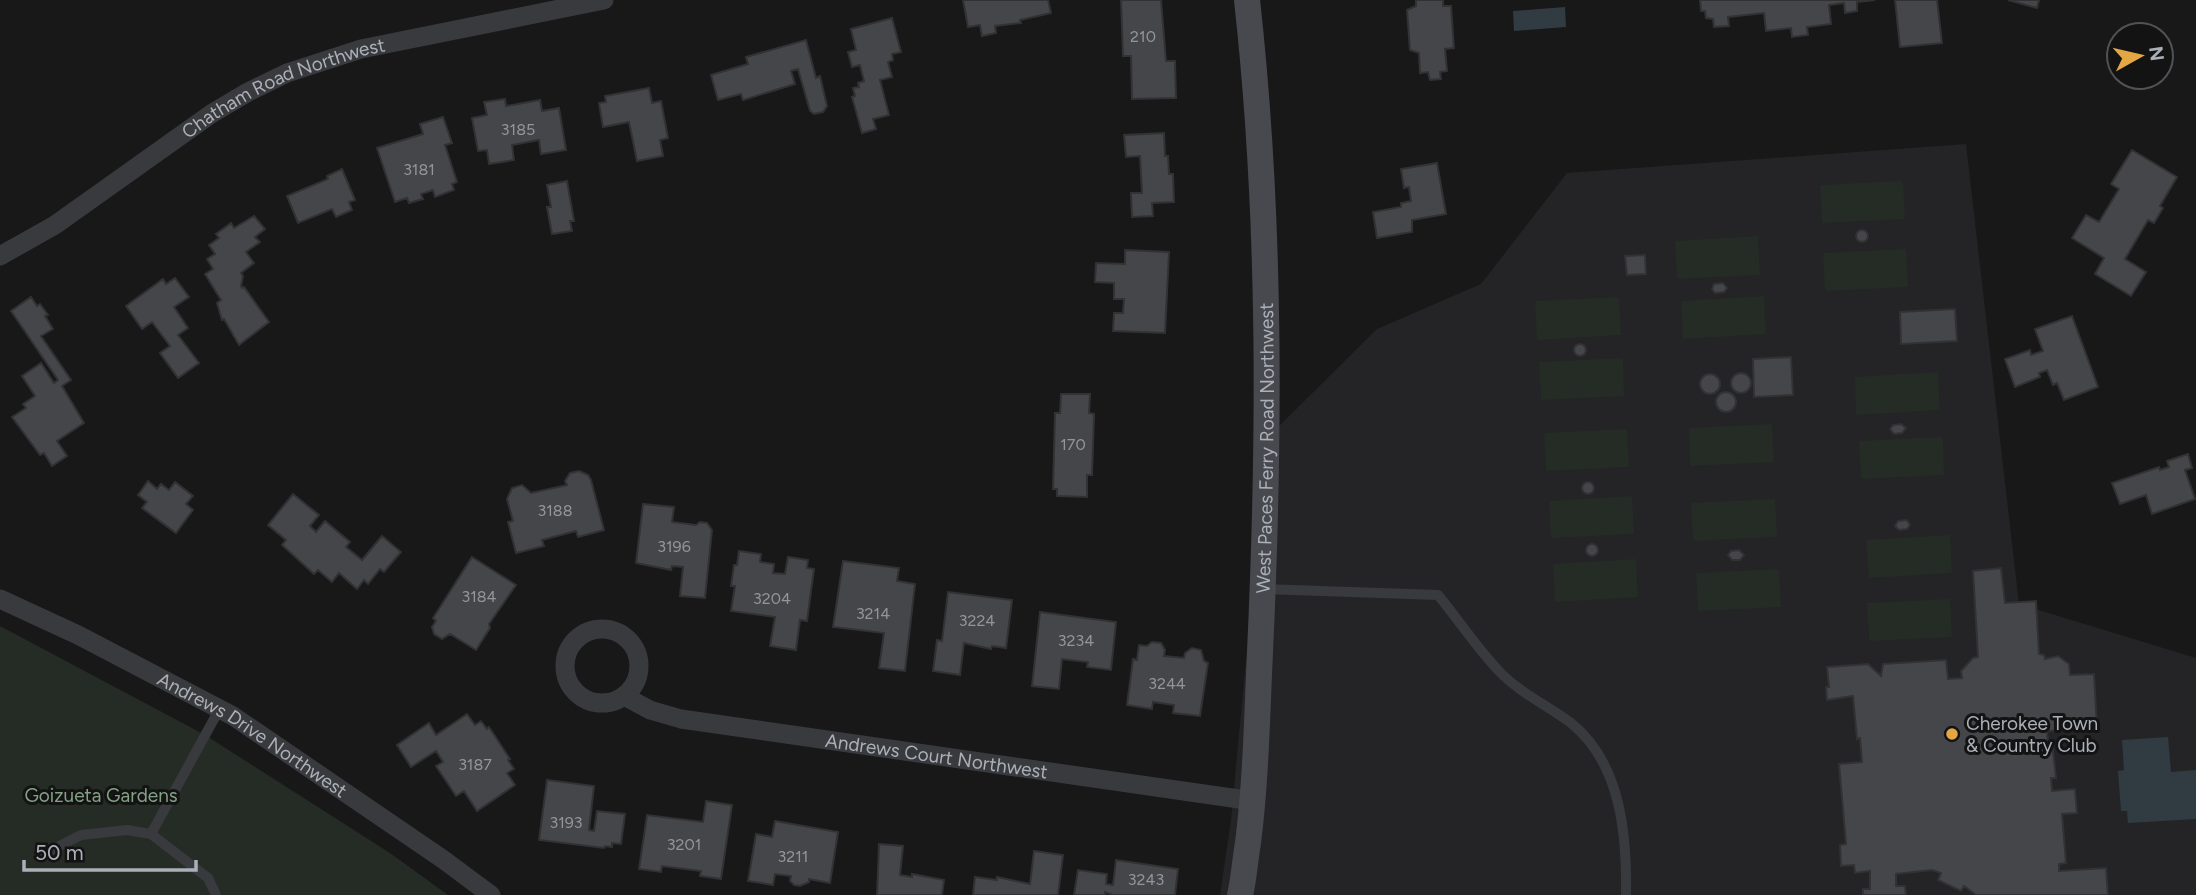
<svg xmlns="http://www.w3.org/2000/svg" width="2196" height="895" viewBox="0 0 2196 895" font-family="Figtree,sans-serif">
	<style>
		.built { fill: #242426 }
		.green { fill: #242c25 }
		.water { fill: #313b42 }
		.building { fill: #454649; stroke: #323235; stroke-width: 2 }
		.lines { fill: none; stroke-linecap: round; stroke-linejoin: round }
		.service { stroke: #393a3e; stroke-width: 10 }
		.minor { stroke: #393a3e; stroke-width: 19 }
		.secondary { stroke: #47494e; stroke-width: 26 }
		.poi-dot { fill: #e5a744; stroke: #131314; stroke-width: 2.5 }
		.labels { text-anchor: middle; stroke-width: 6; stroke-linejoin: round; paint-order: stroke }
		.number-label { font-size: 16px; fill: #92969c }
		.street-label { font-size: 19px; fill: #abb0b8; stroke: #131314 }
		.poi-label { font-size: 19px; fill: #abb0b8; stroke: #131314; text-anchor: start }
		.park-label { font-size: 19px; fill: #83a284; stroke: #131314 }
	</style>
	<rect width="100%" height="100%" fill="#181819"/>
	<!-- built -->
	<path class="built" d="M1966,144L2019,604L2196,658V895H1220L1231,820L1267,438L1377,329L1481,284L1567,173Z"/>
	<!-- green -->
	<path class="green" d="M1903,181L1905,219L1822,223L1820,185Z
		M1758,236L1760,275L1677,279L1675,241Z
		M1906,249L1908,287L1825,291L1823,253Z
		M1764,296L1766,334L1683,339L1681,301Z
		M1619,297L1621,335L1537,340L1535,301Z
		M1623,358L1624,396L1541,400L1539,362Z
		M1938,372L1940,410L1856,415L1855,377Z
		M1772,424L1774,462L1690,466L1689,428Z
		M1627,429L1629,467L1546,471L1544,433Z
		M1943,437L1944,475L1861,479L1859,441Z
		M1632,496L1634,534L1551,538L1549,501Z
		M1775,499L1777,537L1693,541L1691,503Z
		M1950,535L1952,573L1869,578L1866,540Z
		M1636,559L1638,597L1555,602L1553,564Z
		M1779,569L1781,607L1698,611L1696,573Z
		M1950,599L1952,637L1869,641L1867,603Z
		M0,626L205,735L390,853L448,895H0Z"/>
	<!-- water -->
	<path class="water" d="M1565,7L1566,27L1514,31L1513,11Z
		M2168,737L2171,772L2196,770V819L2128,823L2127,811H2121L2118,771L2124,770L2122,740Z"/>
	<!-- building -->
	<path class="building" d="M963,0H1048L1051,13L1020,20L1021,23L995,26L996,33L982,36L980,25L968,27Z
		M1121,0H1161L1166,61H1175L1176,98L1132,99L1131,56H1123Z
		M1416,0H1443V6H1451L1454,48L1445,49L1447,71L1440,72L1441,79L1430,80L1428,72L1420,73L1419,53L1410,50L1407,10L1416,6Z
		M1700,0H1875L1857,2V11L1845,13L1844,3L1829,5L1831,24L1807,27L1808,35L1792,37L1791,28L1766,31L1764,13L1728,17L1729,26L1714,27L1713,19L1706,18L1705,11H1701Z
		M1895,0H1937L1942,43L1900,47Z
		M2008,0H2039L2037,8Z
		M892,18L901,52L892,54L893,60L888,62L892,77L880,80L889,115L873,119L876,129L862,133L852,97L855,96L853,88L859,87L858,83L864,81L860,65L852,67L848,52L856,50L851,29Z
		M806,40L816,78L820,76L827,106L823,112L814,114L810,111L798,69L791,71L795,84L743,100L741,94L718,100L711,75L748,64L746,57Z
		M649,88L652,103L661,101L668,138L660,140L663,156L637,161L629,122L603,127L599,103L606,102L605,96Z
		M505,99L506,106L540,100L542,111L559,108L566,150L541,154L539,140L512,145L514,160L489,164L487,150L478,151L472,118L487,115L484,102Z
		M443,117L452,143L445,145L457,182L452,184L454,190L435,197L433,190L421,194L423,199L409,203L407,198L395,202L377,148L423,134L420,124Z
		M1164,133L1165,156H1168L1169,174H1173L1174,202L1152,203L1153,216L1132,217L1131,193H1142L1140,156L1126,157L1124,135Z
		M2132,150L2177,177L2160,206L2163,208L2154,223L2148,220L2125,259L2146,272L2131,296L2095,274L2104,258L2072,238L2086,215L2099,222L2119,189L2111,184Z
		M1437,163L1446,214L1412,220V232L1377,238L1373,212L1401,207V203L1411,201L1409,187L1404,188L1401,169Z
		M342,169L355,200L349,202L352,210L336,217L332,209L298,223L287,196L328,179L327,176Z
		M567,181L574,221H570L572,231L552,234L547,207H551L547,185Z
		M254,216L265,229L255,237L260,242L246,252L254,263L241,273L243,276L241,286L242,288L244,287L269,322L239,345L224,319L222,320L217,303L221,300L205,274L213,269L207,259L215,254L209,245L219,238L216,234L231,223L234,228Z
		M1856 236a6 6 0 1 1 12 0a6 6 0 1 1-12 0Z
		M1125,250L1169,252L1165,333L1113,331L1114,313H1123L1124,299H1114V283L1095,282L1096,263L1125,264Z
		M1645,255L1646,274L1627,275L1625,256Z
		M175,278L189,297L174,307L188,328L178,335L199,363L178,378L160,353L170,346L152,322L142,329L126,306L163,279L166,284Z
		M1723,283L1727,288L1724,292L1715,293L1712,289L1714,284Z
		M31,297L37,306L40,304L48,315L45,316L53,329L41,336L71,380L62,386L84,423L57,441L67,456L52,466L44,453L40,455L12,417L26,408L23,404L35,396L22,376L41,363L54,383L58,380L11,311Z
		M1955,309L1957,341L1901,344L1900,312Z
		M2072,316L2098,387L2064,400L2057,383L2053,385L2047,370L2039,373L2040,377L2015,387L2005,359L2030,350L2031,355L2043,351L2035,329Z
		M1574 350a6 6 0 1 1 12 0a6 6 0 1 1-12 0Z
		M1791,357L1793,395L1754,397L1753,359Z
		M1731 383a10 10 0 1 1 20 0a10 10 0 1 1-20 0Z
		M1700 384a10 10 0 1 1 20 0a10 10 0 1 1-20 0Z
		M1716 402a10 10 0 1 1 20 0a10 10 0 1 1-20 0Z
		M1061,394H1090L1089,413L1094,414V416L1092,475H1087V497L1057,496V489H1053L1055,413H1060Z
		M1901,424L1906,428L1902,433L1894,434L1890,429L1893,425Z
		M2188,454L2192,468L2185,470L2195,499L2152,514L2146,495L2120,504L2112,483L2159,467L2160,470L2169,467L2167,461Z
		M579,471L588,475L591,480L604,530L578,537L576,531L542,540L544,546L516,553L508,522L513,521L507,499L512,488L522,485L531,493L567,485L565,481L570,473Z
		M148,481L157,489L161,484L169,490L175,482L193,496L186,504L193,510L176,533L142,508L147,502L138,495Z
		M1582 488a6 6 0 1 1 12 0a6 6 0 1 1-12 0Z
		M293,494L319,515L310,526L316,532L325,521L350,542L346,547L362,560L382,536L401,552L384,572L380,569L368,584L364,580L357,589L339,573L332,582L318,570L314,574L282,545L286,540L268,525Z
		M643,504L674,507L672,522L696,525L700,522L707,523L712,530L705,598L680,596L683,567L672,566L671,570L636,563Z
		M1907,520L1910,525L1907,529L1899,530L1895,526L1898,521Z
		M1586 550a6 6 0 1 1 12 0a6 6 0 1 1-12 0Z
		M1739,550L1744,555L1740,560H1732L1728,555L1731,551Z
		M739,551L761,554L760,562L774,564L773,573L785,574L788,557L808,560L807,568L814,569L807,621L800,620L796,650L770,646L775,617L731,611L735,586H731L734,565H737Z
		M472,557L516,585L489,624L490,628L476,650L450,634L442,639L434,634L432,627L436,621L433,618Z
		M843,561L899,568L897,581L915,584L905,671L879,668L884,633L833,627Z
		M2001,568L2005,603L2036,601L2039,654L2044,655L2045,659L2058,656L2069,664L2070,675L2094,674L2097,728L2047,731L2048,742L2052,741L2056,778H2051L2052,791L2075,789L2077,813L2062,814L2066,863L2059,864V871L2106,868L2108,895H1976L1964,886L1961,891L1938,880L1941,873L1932,870L1896,874V886H1905L1906,895H1863V889H1870V871L1855,873L1854,865L1841,866L1840,845L1846,844L1839,764L1862,762L1860,738L1857,739L1853,696L1827,700L1826,687H1829L1827,667L1868,664L1881,676L1883,664L1946,660L1948,679L1962,678L1961,671L1973,658L1978,657L1973,571Z
		M948,592L1012,600L1006,648L992,646L991,649L964,643L960,675L933,671L937,640L942,641Z
		M1040,612L1116,622L1111,670L1087,667L1088,662L1062,659L1059,689L1032,686Z
		M1152,642L1161,643L1165,650L1164,656L1184,658L1185,653L1192,648L1201,650L1204,661L1208,663L1200,716L1173,713L1174,705L1153,702L1152,709L1127,705L1133,659L1137,660L1139,645L1147,646Z
		M467,714L475,725L481,721L487,729L489,727L510,759L508,760L514,769L507,773L515,785L477,811L464,791L456,796L436,766L443,762L436,751L411,767L397,745L429,723L436,735Z
		M547,780L594,786L589,830L594,831L597,811L625,814L621,844L612,843V847L605,846L604,848L539,840Z
		M706,801L732,805L721,879L700,876L701,871L662,866L661,872L639,869L647,815L703,822Z
		M775,821L838,832L830,883L809,879V882L800,886L794,885L790,881L791,876L775,874L773,885L748,881L756,834L772,837Z
		M879,844L903,846L900,875L912,877V874L944,880L942,895H877Z
		M1034,851L1063,855L1058,895H973L975,877L997,880V877L1030,884Z
		M1116,860L1178,869L1175,895H1113L1105,892V895H1074L1078,870L1107,874L1106,884L1113,885Z"/>
	<g class="lines">
		<!-- service -->
		<path class="service" d="M1263,589L1438,595C1458,619 1476,647 1498,670C1518,692 1547,705 1571,723C1621,763 1627,835 1626,895
			M46,853L81,835L127,830L151,834
			M216,895L208,878L151,834L220,708"/>
		<!-- minor -->
		<g class="minor">
			<path id="s1" d="M0,256L55,225L211,114L248,92L287,73L361,49L604,0"/>
			<path id="s2" d="M0,599L78,635L233,716L444,860L491,895"/>
			<circle cx="602" cy="666" r="37"/>
			<path id="s3" d="M624,696L650,710L681,719L1253,801"/>
		</g>
		<!-- secondary -->
		<path class="secondary" id="s4" d="M1240,895C1244,878 1245,860 1248,843C1256,779 1257,716 1260,652C1270,436 1271,216 1247,0"/>
	</g>
	<!-- markers -->
	<circle class="poi-dot" cx="1952" cy="734" r="7"/>
	<g class="labels">
		<!-- number labels -->
		<g class="number-label">
			<text x="1143" y="42">210</text>
			<text x="518" y="135">3185</text>
			<text x="419" y="175">3181</text>
			<text x="1073" y="450">170</text>
			<text x="555" y="516">3188</text>
			<text x="674" y="552">3196</text>
			<text x="479" y="602">3184</text>
			<text x="772" y="604">3204</text>
			<text x="873" y="619">3214</text>
			<text x="977" y="626">3224</text>
			<text x="1076" y="646">3234</text>
			<text x="1167" y="689">3244</text>
			<text x="475" y="770">3187</text>
			<text x="566" y="828">3193</text>
			<text x="684" y="850">3201</text>
			<text x="793" y="862">3211</text>
			<text x="1146" y="885">3243</text>
		</g>
		<!-- street labels -->
		<g class="street-label">
			<text dy="7" stroke="none"><textPath href="#s1" startOffset="332">Chatham Road Northwest</textPath></text>
			<text dy="7" stroke="none"><textPath href="#s4" startOffset="448">West Paces Ferry Road Northwest</textPath></text>
			<text dy="7" stroke="none"><textPath href="#s2" startOffset="287">Andrews Drive Northwest</textPath></text>
			<text dy="7" stroke="none"><textPath href="#s3" startOffset="320">Andrews Court Northwest</textPath></text>
		</g>
		<!-- poi labels -->
		<g class="poi-label">
			<text x="1966" y="730">Cherokee Town<tspan x="1966" dy="22">&amp; Country Club</tspan></text>
		</g>
		<!-- park labels -->
		<g class="park-label">
			<text x="101" y="802">Goizueta Gardens</text>
		</g>
	</g>
	<!-- north arrow -->
	<g transform="translate(2140 56) rotate(82)"><circle r="33" fill="#131314" stroke="#505256" stroke-width="2"/>
	<path d="M0-5L12 26L0 18L-12 26Z" fill="#e5a744"/>
	<text y="-10" font-size="19" font-weight="bold" text-anchor="middle" fill="#abb0b8">N</text>
	</g>
	<!-- scale -->
	<path d="M24 860v10h172v-10" fill="none" stroke="#abb0b8" stroke-width="3.5"/>
	<text x="35" y="860" font-size="21" fill="#abb0b8" stroke="#131314" stroke-width="5" paint-order="stroke">50 m</text>
</svg>
